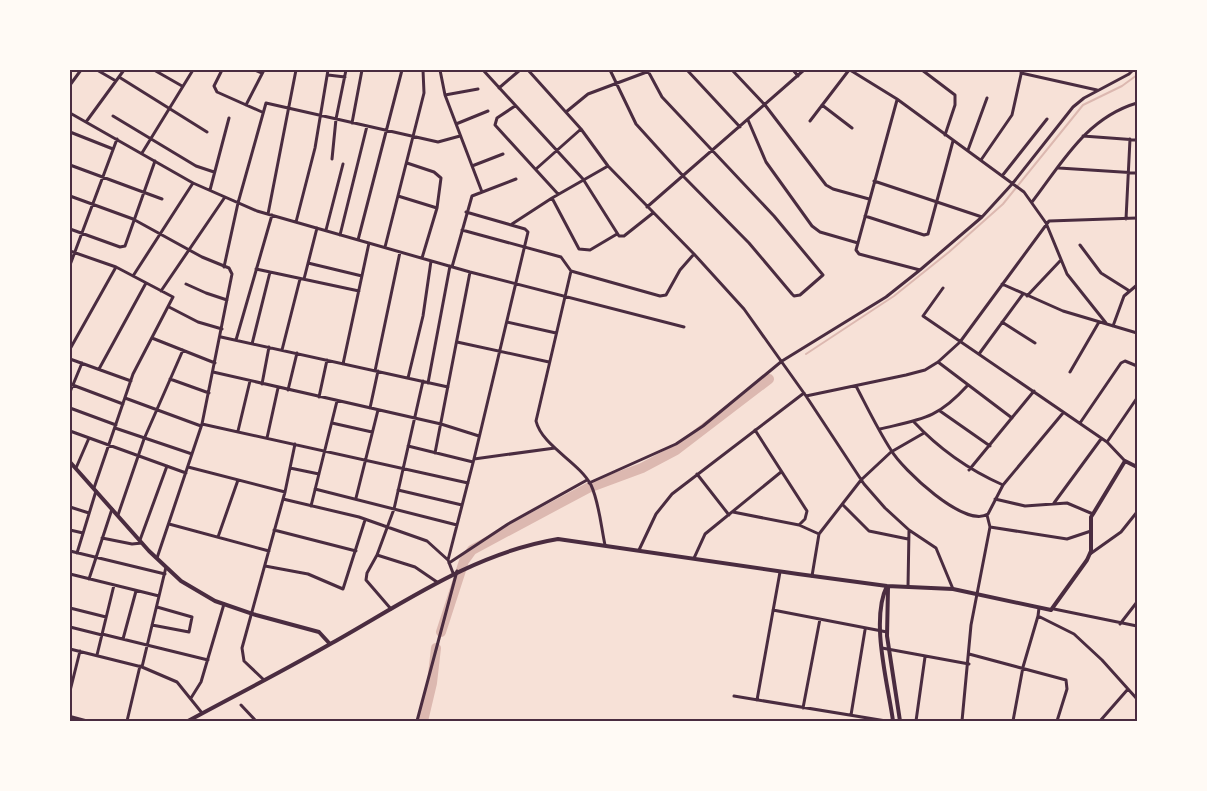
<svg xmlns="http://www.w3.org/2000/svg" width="1207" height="791" viewBox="0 0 1207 791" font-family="Rubik,sans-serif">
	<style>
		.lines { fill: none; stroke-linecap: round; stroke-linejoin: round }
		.stream { stroke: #dcb8b0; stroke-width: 2 }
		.river { stroke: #dcb8b0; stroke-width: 10 }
		.minor { stroke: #4a2c40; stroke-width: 3 }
		.tertiary { stroke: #4a2c40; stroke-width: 4 }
		.neatline { fill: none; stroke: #4a2c40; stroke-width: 2 }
	</style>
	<rect width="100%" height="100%" fill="#f7e1d7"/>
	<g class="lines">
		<!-- stream -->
		<path class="stream" d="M806,354L894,296L949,252L1003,204L1083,105L1122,86L1137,75"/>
		<!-- river -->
		<path class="river" d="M441,632L464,561L472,550L588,488L642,468L676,450L769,379
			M423,721L432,683L436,648"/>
		<!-- minor -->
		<path class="minor" d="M97,70L116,81
			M154,70L182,86
			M222,70L214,86L217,92L262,112
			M255,70L262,73
			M428,70H440L445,95L482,192
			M483,70L583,179L619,236H624L653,213
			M528,70L581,129L608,166L694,254L744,309L806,396L864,484L885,508L909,530L936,548L953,589
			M610,70L636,124L684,177L749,243L792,294L794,296L800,295L823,275L774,216L662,97L648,71
			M687,70L740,127
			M732,70L765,105L826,185L833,189L869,199
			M793,70L798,76
			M850,70L897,99L1024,192L1046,223L1067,274L1106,323
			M922,70L955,95V105L945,135
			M1021,73L1097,90
			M328,75L345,77
			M119,77L207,132
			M70,85L81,70
			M499,88L520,70
			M445,95L478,89
			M897,100L856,250L859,254L920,270
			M246,105L264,70
			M822,105L852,128
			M515,106L497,118L495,125L558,194
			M566,112L588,94L652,70
			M70,113L193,183L257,211L470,272L684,327
			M113,116L196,166L214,172
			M748,120L766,162L812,226L820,232L858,243
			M810,121L849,70
			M86,122L124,70
			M352,123L362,70
			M456,124L488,111
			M70,132L113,149
			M1083,136L1137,140
			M968,150L987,98
			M142,153L193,70
			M332,159L336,119L346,70
			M981,160L1012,115L1022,70
			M407,163L434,172L441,178L437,208L422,258
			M70,165L162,199
			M472,166L503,154
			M1059,168L1137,173
			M536,169L581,129
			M1002,176L1047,119
			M874,181L982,217
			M210,190L229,118
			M70,196L133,219L202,257L229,268L232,274L202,424L157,558
			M398,196L437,208
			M552,198L579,249L590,250L617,234
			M1032,202C1062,163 1086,118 1137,103
			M647,207L804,70
			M466,212L525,229L528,232L474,459
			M268,214L296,70
			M865,216L924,235L928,234L953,141
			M1126,219L1130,139
			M296,222L315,148L328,70
			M512,224L552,198L608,166
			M70,229L120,247L125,246L155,161
			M326,230L343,164
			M462,230L561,257L571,271L660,296L666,295L680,270L694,254
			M340,235L367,126
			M358,240L402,70
			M1080,245L1101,273L1128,290
			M385,247L424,93L423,70
			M70,251L116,267L173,297L133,374L94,488
			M308,263L362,276
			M70,265L117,139
			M224,267L238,203L266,103L438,142L460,136
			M452,267L472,196L516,179
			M256,269L359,291
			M571,271L536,421C542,446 579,462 591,485C599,502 601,526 605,545
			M133,276L193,183
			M304,279L317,228
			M186,284L206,293L227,300
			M1002,284L1063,311L1137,333
			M943,288L923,316L1107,442L1125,461
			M161,291L225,197
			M1027,296L1060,261
			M169,307L198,322L222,329
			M507,322L556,333
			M1002,322L1035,343
			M1113,326L1124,296L1137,285
			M221,337L448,387
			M152,338L215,363
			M236,340L272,215
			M457,342L549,362
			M252,344L270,272
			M70,349L116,267
			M282,350L300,279
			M979,354L1023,294
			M70,359L131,381
			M938,362L1012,418
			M343,364L369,243
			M99,369L146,283
			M375,371L400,252
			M213,372L441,424L479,436
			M1070,372L1099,322
			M408,378L423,316L431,261
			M170,379L209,393
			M423,381L394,509L377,555L415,567L437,582
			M428,383L450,266
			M70,384L123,404
			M262,384L269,347
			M856,386C867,407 878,430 891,450C902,469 965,529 988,514L1003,485L1063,413
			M288,390L297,353
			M70,392L82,363
			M806,396L906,375L925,370L938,362L960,342L1049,221L1137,218
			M319,397L327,360
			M125,398L201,426
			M70,408L116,425
			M370,408L378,371
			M940,411L990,446
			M913,421C939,449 969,470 1003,485
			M332,423L372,432
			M1080,423L1121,363L1125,361L1137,366
			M202,424L468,483
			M115,428L192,454
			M880,429C922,419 937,419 967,386
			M755,430L807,511L805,519L799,525
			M70,431L186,473
			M238,431L250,381
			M267,438L278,388
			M1107,442L1137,398
			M408,446L473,462
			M435,453L470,272
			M188,467L285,492
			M76,468L89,438
			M290,468L319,474
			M969,470L1034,391
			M697,474L729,515
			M589,483L676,444L703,426L782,361L886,297L920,270L982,217L1013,183L1073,107L1084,98L1129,74L1133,70
			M315,489L457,525
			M398,490L462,505
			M356,498L378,410
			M283,499L359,517L427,541L448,560L453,573
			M995,499L1025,506L1067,503L1093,514
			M1054,503L1101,439
			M843,505L869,531L908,539
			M311,506L337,401
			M70,507L89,513
			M733,512L799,525L819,534
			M118,515L144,439L183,350
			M169,524L269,551
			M990,527L1067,539L1091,531
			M70,530L83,533
			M274,530L356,551
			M218,537L238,480
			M102,538L132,544L142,543
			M140,540L167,466
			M639,550L656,514L672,494L804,393
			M70,551L165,574
			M77,553L96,491
			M1090,554L1121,532L1137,512
			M377,555L367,573L366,580L391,609
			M694,558L705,534L781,472
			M448,560L474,459L555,448
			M449,563L508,524L587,480
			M265,566L308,574L343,589L365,520
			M70,574L159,596
			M812,576L819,534L861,480L891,452L924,433
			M89,579L112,509
			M908,587L909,530
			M70,608L106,617
			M1039,608L1038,616L1074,634L1102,660L1137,699
			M1054,609L1137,626
			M773,610L887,632
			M1120,624L1137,602
			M152,625L189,632L192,617L157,607
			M70,627L102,635
			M102,634L208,660
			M123,639L136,591
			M882,648L969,664
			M70,649L142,667L177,682L202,713
			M969,654L1066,680L1067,689L1057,721
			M97,655L114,585
			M142,667L166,567
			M264,680L244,661L242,648L285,492L295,444
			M70,691L80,651
			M734,696L886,721
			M191,698L201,682L224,604
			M757,700L780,572
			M241,705L256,721
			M803,708L820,619
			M851,715L865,630
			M127,721L140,666
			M417,721L457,571
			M916,721L925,657
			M962,721L971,625L990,527L987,515
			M1013,721L1023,667L1038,616
			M1100,721L1128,689"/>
		<!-- tertiary -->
		<path class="tertiary" d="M70,462L149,551L181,581L215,601L256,615L319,632L330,644
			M887,586C870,620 888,684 893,721
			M888,588L887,636L900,721
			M70,717L85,721
			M188,721C236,695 285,670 332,643C405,602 474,553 558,539L798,574L887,586L953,589L1051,610L1087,560L1091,551V517L1093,514L1125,461L1137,467"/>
	</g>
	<!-- border -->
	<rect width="1207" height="791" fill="none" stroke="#fffaf5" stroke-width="142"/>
	<rect x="71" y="71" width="1065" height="649" class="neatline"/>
</svg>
